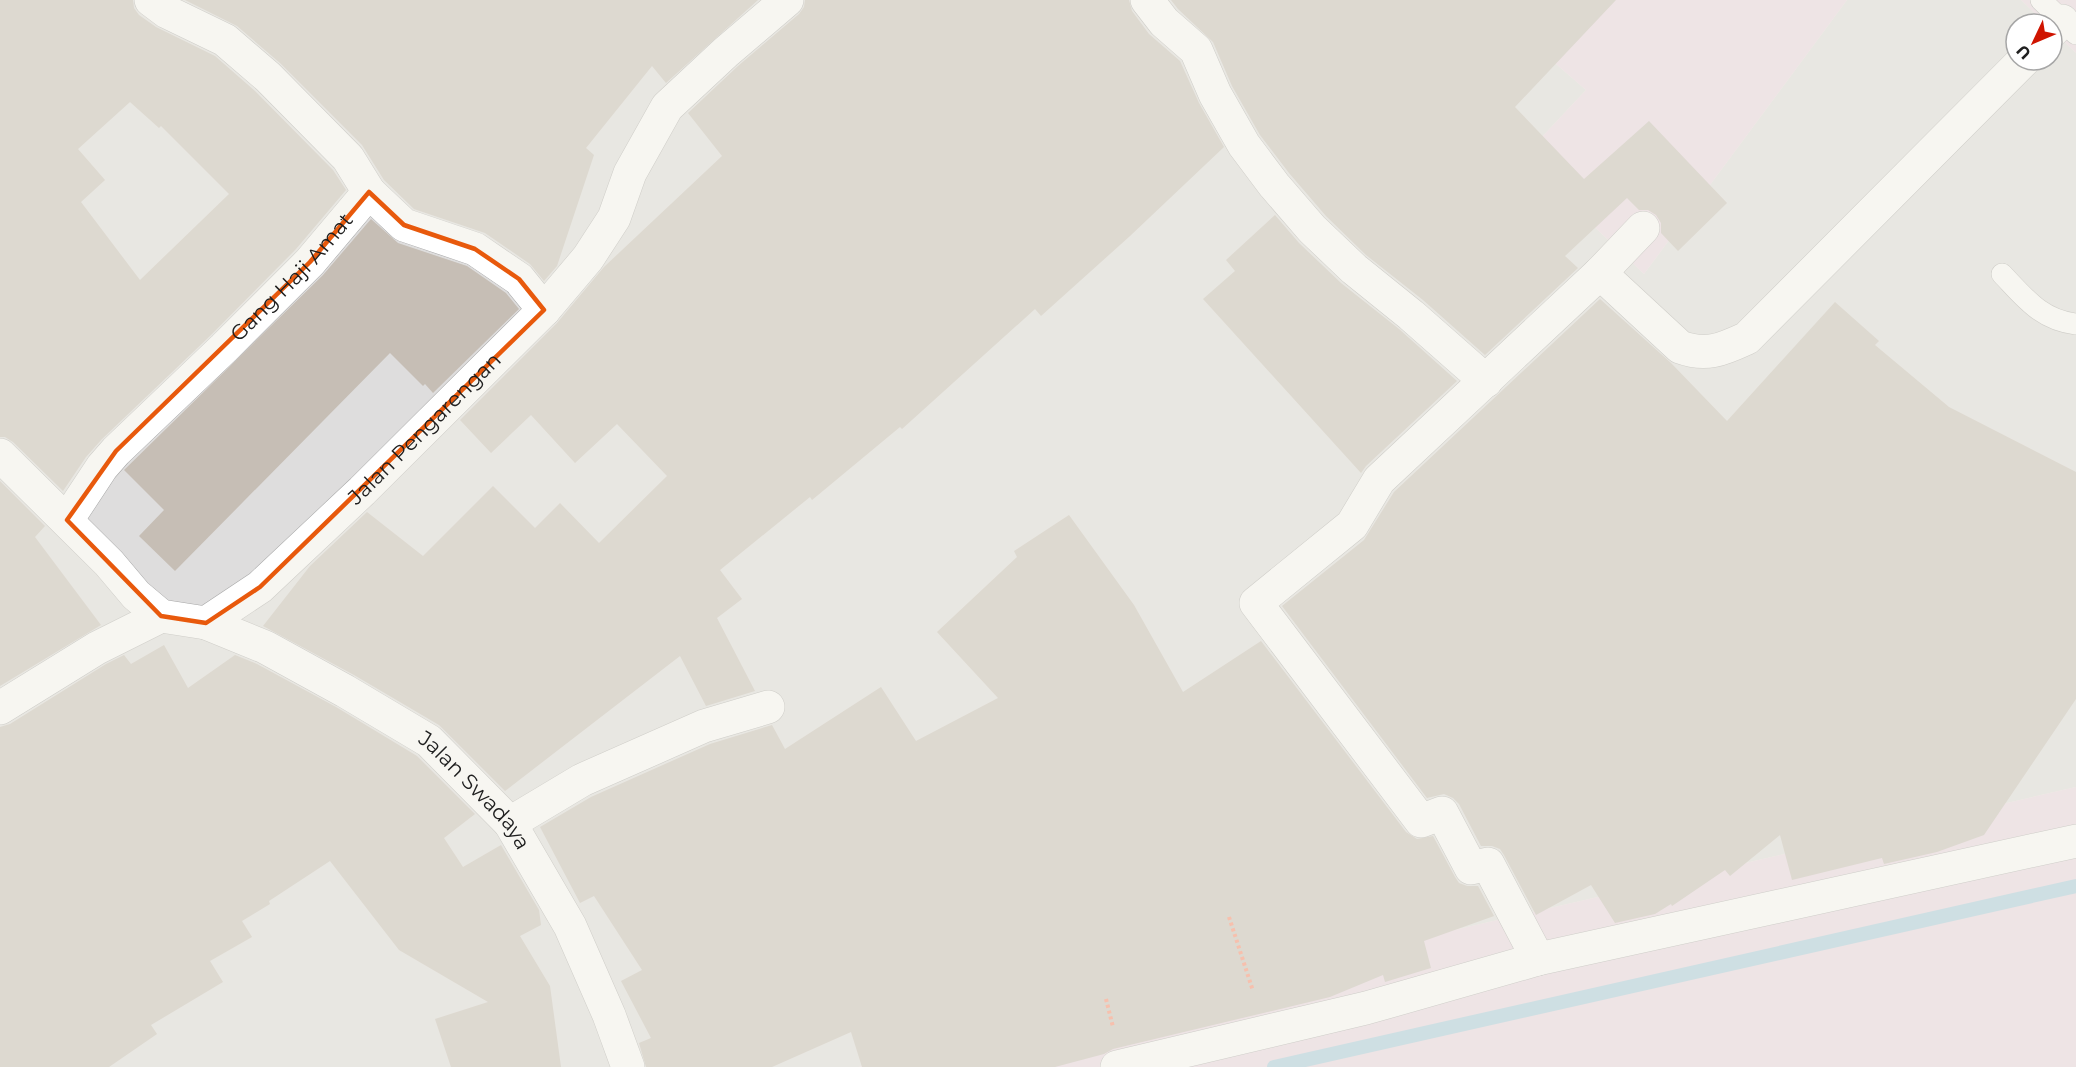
<svg xmlns="http://www.w3.org/2000/svg" width="2076" height="1067" viewBox="0 0 2076 1067" font-family="Montserrat,sans-serif">
	<style>
		.residential { fill: #dedddd }
		.industrial { fill: #ead7e5 }
		.lines { fill: none; stroke-linecap: round; stroke-linejoin: round }
		.stream { stroke: #a5ccdf; stroke-width: 14 }
		.building { fill: #c6beb5; fill-rule: evenodd }
		.service-casing { stroke: #a7a7a7; stroke-width: 22 }
		.minor-casing { stroke: #a7a7a7; stroke-width: 34 }
		.path { stroke: #fe8769; stroke-width: 4; stroke-dasharray: 3 3; stroke-linecap: butt }
		.service { stroke: #fff; stroke-width: 21 }
		.minor { stroke: #fff; stroke-width: 33 }
		.marked { fill: none; stroke: #e8590c; stroke-width: 4.5; stroke-linejoin: round }
		.labels { text-anchor: middle; stroke-width: 5; stroke-linejoin: round; paint-order: stroke }
		.street-label { font-size: 21px; fill: #202020; stroke: #fff }
	</style>
	<rect width="100%" height="100%" fill="#f1eee6"/>
	<!-- residential -->
	<path class="residential" d="M0,0H1482L1586,90L1522,158L1644,274L1847,0H2021L2046,24H2016V60H2052V30L2076,53V787L858,1067H0Z"/>
	<!-- industrial -->
	<path class="industrial" d="M1482,0H1847L1644,274L1522,158L1586,90Z
		M2021,0H2076V53L2046,24Z
		M2076,787V1067H858Z"/>
	<g class="lines">
		<!-- stream -->
		<path class="stream" d="M1274,1067L2076,886"/>
	</g>
	<!-- building -->
	<path class="building" d="M0,0H133L134,8L139,15L156,27L215,56L255,91L333,170L346,190L296,249L211,335L102,439L86,457L63,491L13,442L5,437H0ZM130,102L159,128L161,126L229,194L140,280L81,202L105,180L78,149Z
		M185,0H758L666,83L652,66L586,148L594,155L557,266L544,281L530,264L485,233L414,209L384,180L362,145L280,63L237,26Z
		M805,0H1129L1132,11L1149,34L1180,61L1199,103L1224,147L1130,236L1041,316L1035,309L902,429L900,427L812,500L810,497L720,570L742,599L717,618L755,691L706,706L680,656L505,791L439,725L354,675L263,626L310,566L367,512L423,556L493,486L535,528L560,503L599,543L667,476L617,424L575,463L531,415L491,453L460,420L557,323L604,267L722,156L688,113L738,66L799,14L804,7Z
		M1171,0H1616L1515,107L1584,179L1649,121L1727,203L1678,251L1661,233V223L1656,215L1648,210H1639L1627,198L1565,256L1578,268L1485,355L1423,300L1366,255L1326,216L1289,173L1260,135L1232,86L1213,42L1178,9Z
		M1275,215L1299,243L1341,283L1399,329L1457,381L1366,466L1361,473L1203,299L1235,271L1226,260Z
		M371,219L398,243L467,266L506,293L519,309L433,393L425,384L423,386L390,353L175,571L139,536L164,510L124,470L323,275Z
		M1600,299L1671,363L1727,421L1835,302L1879,341L1875,345L1949,407L2076,472V699L1984,835L1937,852L1884,864L1882,858L1792,880L1780,835L1730,876L1725,870L1672,906L1671,904L1655,914L1615,923L1591,885L1536,915L1504,855L1500,849L1492,846H1481L1459,804L1453,798L1444,794L1427,798L1282,606L1364,540L1394,492Z
		M0,481L45,526L35,537L101,625L0,686Z
		M1069,515L1134,605L1183,692L1261,641L1406,832L1417,839L1433,836L1455,877L1459,883L1467,886H1478L1494,916L1424,941L1431,968L1385,982L1383,975L1330,997L1113,1049L1104,1054L1055,1067H862L851,1032L772,1067H646L639,1043L651,1038L621,981L642,970L594,896L580,903L540,827L591,797L710,744L772,725L785,749L881,687L916,741L998,698L937,632L1017,557L1014,551Z
		M164,645L188,688L235,655L257,664L336,707L417,756L475,814L444,838L463,867L501,845L539,910L541,925L520,936L550,986L561,1067H451L435,1019L488,1002L399,950L330,861L269,901L270,904L242,921L252,937L210,961L223,982L151,1025L157,1034L109,1067H0V727L10,724L106,664L124,655L131,664Z"/>
	<g class="lines">
		<defs>
			<path id="service" d="M2041,0L2076,34
				M2002,274C2025,298 2041,320 2076,324"/>
			<g id="minor">
				<path d="M151,0L167,12L225,40L268,77L348,158L369,192"/>
				<path d="M1147,0L1164,22L1196,50L1215,94L1244,145L1274,185L1312,229L1354,269L1411,315L1486,381"/>
				<path d="M2052,31L2062,21"/>
				<path d="M1600,273L1680,347C1707,357 1723,349 1747,338L2024,60"/>
				<path id="s1" d="M0,455L109,563L136,595L161,616L206,623L260,587L362,491L544,310L588,258L614,218L630,173L667,107L726,52L787,0"/>
				<path id="s2" d="M67,520L102,467L116,451L224,348L310,262L369,192L404,225L475,249L519,279L544,310"/>
				<path id="s3" d="M206,623L265,647L345,691L429,741L510,823L570,926L609,1015L628,1067"/>
				<path d="M0,708L97,648L161,616"/>
				<path d="M510,823L582,780L704,726L768,707"/>
				<path d="M1538,959L1488,864L1471,868L1442,813L1421,821L1256,603L1352,525L1379,480L1600,273L1643,228"/>
				<path d="M1117,1067L1366,1008L1538,959L2076,841"/>
			</g>
		</defs>
		<!-- service casing -->
		<use href="#service" class="service-casing"/>
		<!-- minor casing -->
		<use href="#minor" class="minor-casing"/>
		<!-- path -->
		<path class="path" d="M1229,917L1253,991
			M1106,999L1113,1027"/>
		<!-- service -->
		<use href="#service" class="service"/>
		<!-- minor -->
		<use href="#minor" class="minor"/>
	</g>
	<!-- marked area -->
	<path d="M0 0H2076V1067H0ZM369,192L404,225L475,249L519,279L544,310L260,587L206,623L161,616L67,520L116,451L310,262Z" fill="#f1eee6" fill-opacity=".55" fill-rule="evenodd"/>
	<path class="marked" d="M369,192L404,225L475,249L519,279L544,310L260,587L206,623L161,616L67,520L116,451L310,262Z"/>
	<g class="labels">
		<!-- street labels -->
		<g class="street-label">
			<text dy="7" stroke="none"><textPath href="#s2" startOffset="332">Gang Haji Amat</textPath></text>
			<text dy="7" stroke="none"><textPath href="#s1" startOffset="567">Jalan Pengarengan</textPath></text>
			<text dy="7" stroke="none"><textPath href="#s3" startOffset="320">Jalan Swadaya</textPath></text>
		</g>
	</g>
	<!-- north arrow -->
	<g transform="translate(2034 42) rotate(226)"><circle r="28" fill="#ffffff" stroke="#a6a6a6" stroke-width="1.5"/>
	<path d="M0-4.5L10 22L0 15L-10 22Z" fill="#cf1400"/>
	<text y="-9" font-size="16" font-weight="bold" text-anchor="middle" fill="#202020">U</text>
	</g>
</svg>
